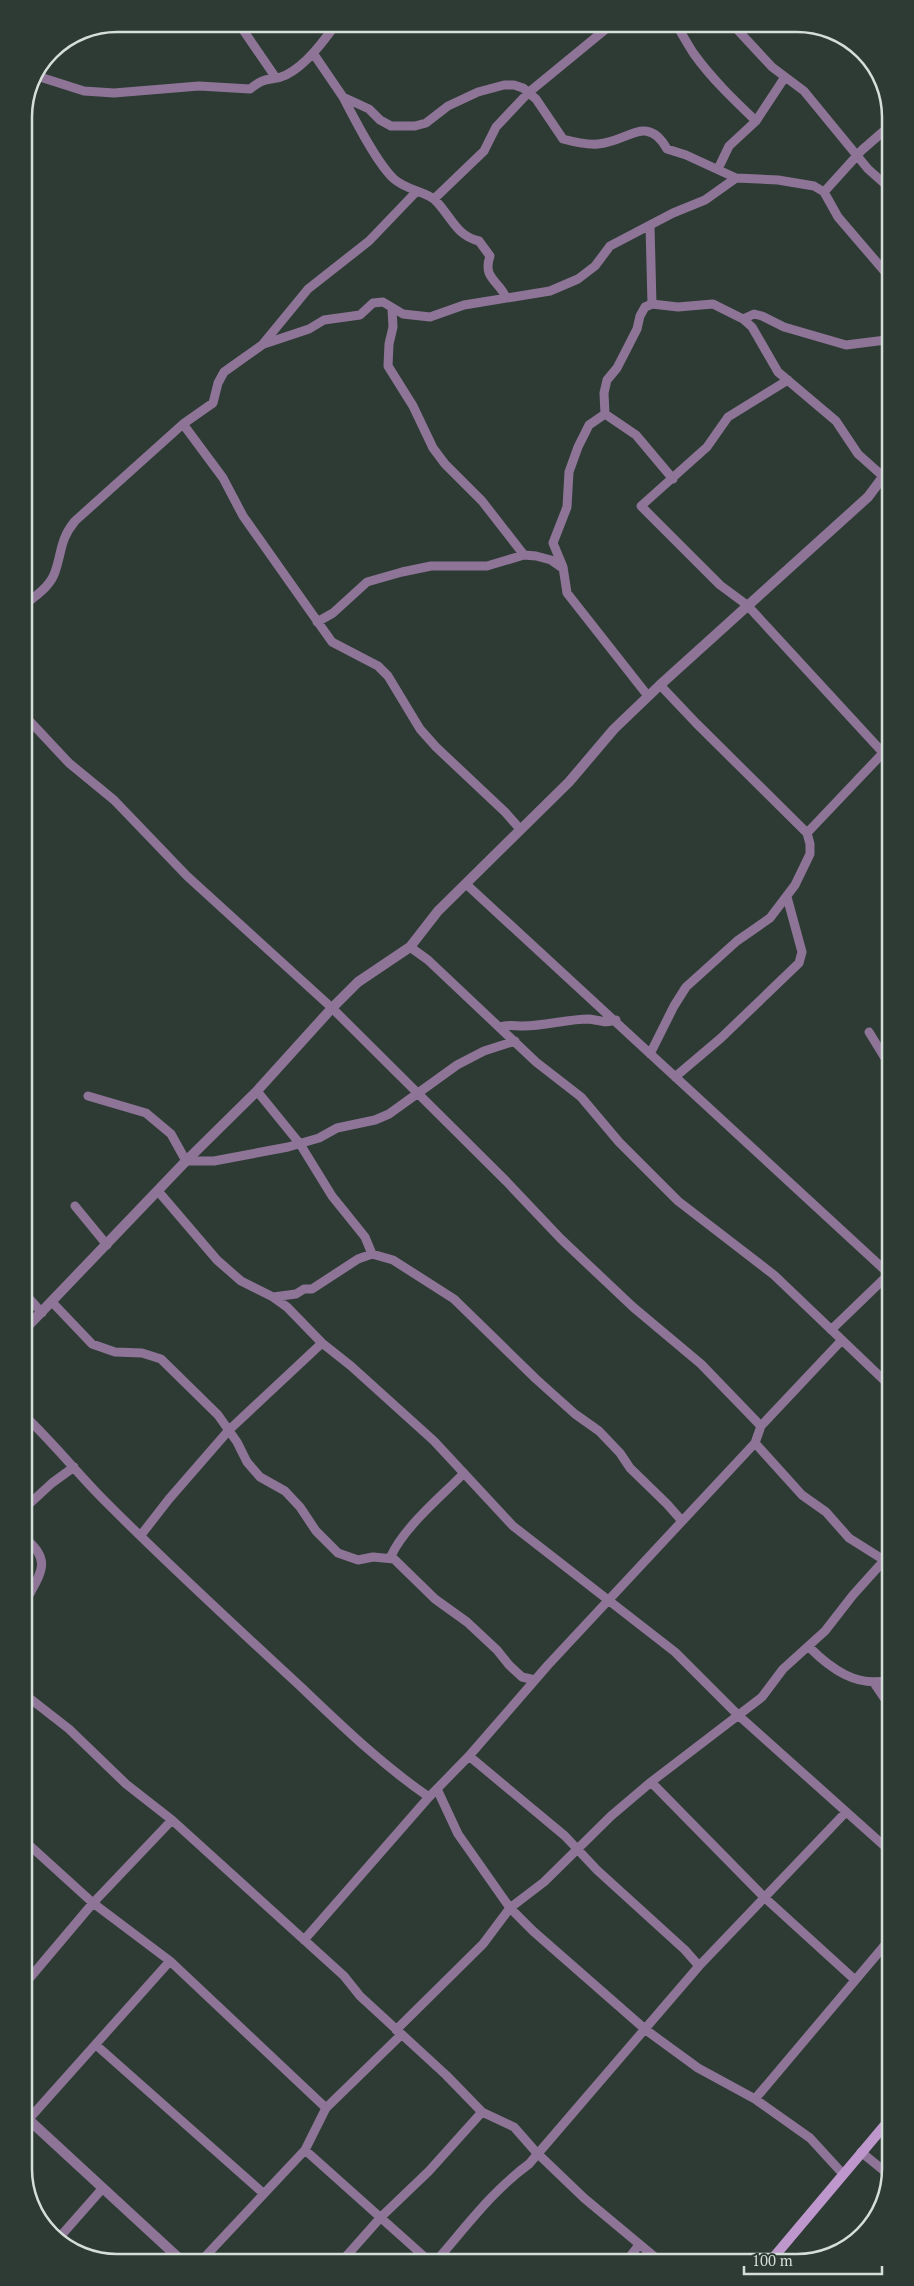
<svg xmlns="http://www.w3.org/2000/svg" width="914" height="2286" viewBox="0 0 914 2286" font-family="'PT Serif',serif">
	<style>
		.lines { fill: none; stroke-linecap: round; stroke-linejoin: round }
		.minor { stroke: #8e7597; stroke-width: 9 }
		.tertiary { stroke: #8e7597; stroke-width: 10 }
		.secondary { stroke: #be97cd; stroke-width: 10 }
		.rim { fill: none; stroke: #d5ded9; stroke-width: 2.5 }
	</style>
	<rect width="100%" height="100%" fill="#2e3b34"/>
	<g class="lines">
		<!-- minor -->
		<path class="minor" d="M239,24L276,78
			M676,24C682,34 688,45 694,54C712,79 734,100 756,121
			M732,24L772,67L804,91L868,169L886,185
			M313,53L343,97L369,109L380,120L391,126H415L426,123L448,106L478,92L504,85H514L523,88L536,99L563,139C574,142 586,145 598,144C628,142 647,113 667,149L686,155L736,178L778,180L814,186L824,192L838,217L886,273
			M40,77L84,91L114,93L199,86L250,89C268,74 270,83 286,75C306,65 323,42 336,24
			M343,97C354,118 377,164 394,179C406,190 427,192 435,200C451,216 456,236 479,241L490,256C482,279 500,281 506,298
			M718,169L729,146L756,121L785,77
			M824,192L862,150L885,130
			M434,199L484,151L496,127L528,93L612,24
			M650,226L652,304
			M392,309L393,327L389,344L388,366L413,406L433,448L445,464L482,501L524,555
			M743,319L754,314L762,316L784,327L846,345L886,340
			M264,344L309,329L324,320L360,315L373,303L383,302L403,314L430,317L464,305L550,291L578,279L595,266L610,246L673,213L705,200L736,178
			M788,380L728,417L707,447L641,506L720,585L747,605L887,757
			M605,414L604,393L607,380L617,368L637,329L640,316L645,307L652,304L678,307L713,304L743,319L752,327L778,372L836,421L858,454L886,479
			M605,414L589,425L578,447L569,472L567,507L553,543L563,567L567,593L648,696
			M605,414L636,435L673,479
			M183,424L223,478L243,516L332,642L378,666L388,676L420,729L436,747L505,812L520,829
			M25,605C36,595 50,587 55,572C62,552 60,539 75,521L183,424L213,403L218,383L224,372L262,345L308,289L369,241L416,192
			M317,622L333,613L367,582L402,572L431,566H487L524,555L536,556L551,560L561,567
			M25,716L69,763L114,800L187,876L332,1008L506,1181L561,1239L633,1307L701,1364L761,1426
			M807,833L883,753
			M466,884L888,1273
			M410,947L428,960L536,1062L581,1097L619,1142L678,1201L774,1275L888,1384
			M500,1027C509,1024 514,1026 523,1026C545,1026 567,1019 589,1019C598,1020 607,1024 616,1020
			M869,1032L888,1063
			M650,1054L674,1006L686,987L737,941L770,918L795,885L810,854V844L807,833L696,723L660,685
			M675,1077L721,1038L799,963L802,952L787,897
			M257,1091L300,1144L332,1196L365,1237L372,1254
			M88,1096L146,1113L171,1134L186,1161H214L288,1147L319,1138L337,1128L375,1120L389,1114L457,1065L484,1051L515,1041
			M158,1191L217,1260L241,1281L273,1297L287,1307L322,1343L351,1366L434,1441L513,1526L675,1652L738,1715L890,1851
			M75,1206L107,1245
			M27,1296L42,1313
			M273,1297L296,1294L304,1289H312L358,1259L372,1254L393,1260L454,1299L536,1379L575,1414L599,1431L620,1453L630,1468L667,1504L682,1521
			M52,1302L92,1344L115,1352L142,1353L161,1359L218,1415L237,1442L247,1462L260,1477L285,1491L300,1507L316,1531L338,1553L358,1560L373,1557L394,1559L435,1599L467,1622L497,1650L509,1665L522,1677L535,1680
			M831,1330L888,1275
			M27,1418C52,1442 75,1470 99,1495C164,1561 232,1623 300,1686C341,1725 382,1765 429,1797
			M755,1443L802,1495L826,1512L849,1538L884,1560
			M27,1506L52,1483L74,1467
			M141,1535L169,1499L229,1430L322,1343
			M27,1540C52,1561 40,1574 27,1599
			M394,1559L391,1556C405,1526 441,1497 464,1473
			M809,1647C831,1669 857,1688 889,1680
			M874,1683L889,1705
			M28,1697L69,1729L126,1784L172,1820L344,1976L360,1996L446,2075L482,2112L514,2127L536,2152L584,2198L656,2258
			M469,1756L565,1836L597,1870L685,1950L699,1966
			M651,1782L765,1898L854,1979
			M437,1789L458,1834L510,1908L533,1931L646,2030L698,2068L755,2099L810,2138L843,2174
			M28,1844L93,1903L170,1961L326,2108
			M304,1940L429,1797L469,1756L548,1665L755,1443L761,1426L841,1341
			M28,1980L93,1903L172,1820
			M396,2030L483,1944L510,1908L544,1882L611,1816L651,1782L762,1697L783,1669L825,1631L853,1595L889,1555
			M96,2045L263,2193
			M755,2099L890,1939
			M28,2120L170,1961
			M305,2150L428,2260
			M861,2152L888,2174
			M58,2239L102,2189
			M628,2259L639,2245
			M437,2260C466,2227 493,2190 529,2164L699,1966L846,1812
			M201,2261L305,2150L326,2108L401,2035
			M342,2261L381,2217L429,2171L482,2112"/>
		<!-- tertiary -->
		<path class="tertiary" d="M27,1327L186,1161L257,1091L332,1008L358,982L410,947L438,911L569,782L614,729L660,685L868,497L886,473
			M28,2119L183,2262"/>
		<!-- secondary -->
		<path class="secondary" d="M773,2258L890,2119"/>
	</g>
	<!-- crop -->
	<path d="M0 0H914V2286H0ZM117 32H797A85 85 0 0 1 882 117V2169A85 85 0 0 1 797 2254H117A85 85 0 0 1 32 2169V117A85 85 0 0 1 117 32Z" fill="#2e3b34" fill-rule="evenodd"/>
	<path class="rim" d="M117 32H797A85 85 0 0 1 882 117V2169A85 85 0 0 1 797 2254H117A85 85 0 0 1 32 2169V117A85 85 0 0 1 117 32Z"/>
	<!-- scale -->
	<path d="M744 2266v8h138v-8" fill="none" stroke="#d5ded9" stroke-width="2.5"/>
	<text x="752" y="2266" font-size="15" fill="#d5ded9" stroke="#2e3b34" stroke-width="4" paint-order="stroke">100 m</text>
</svg>
